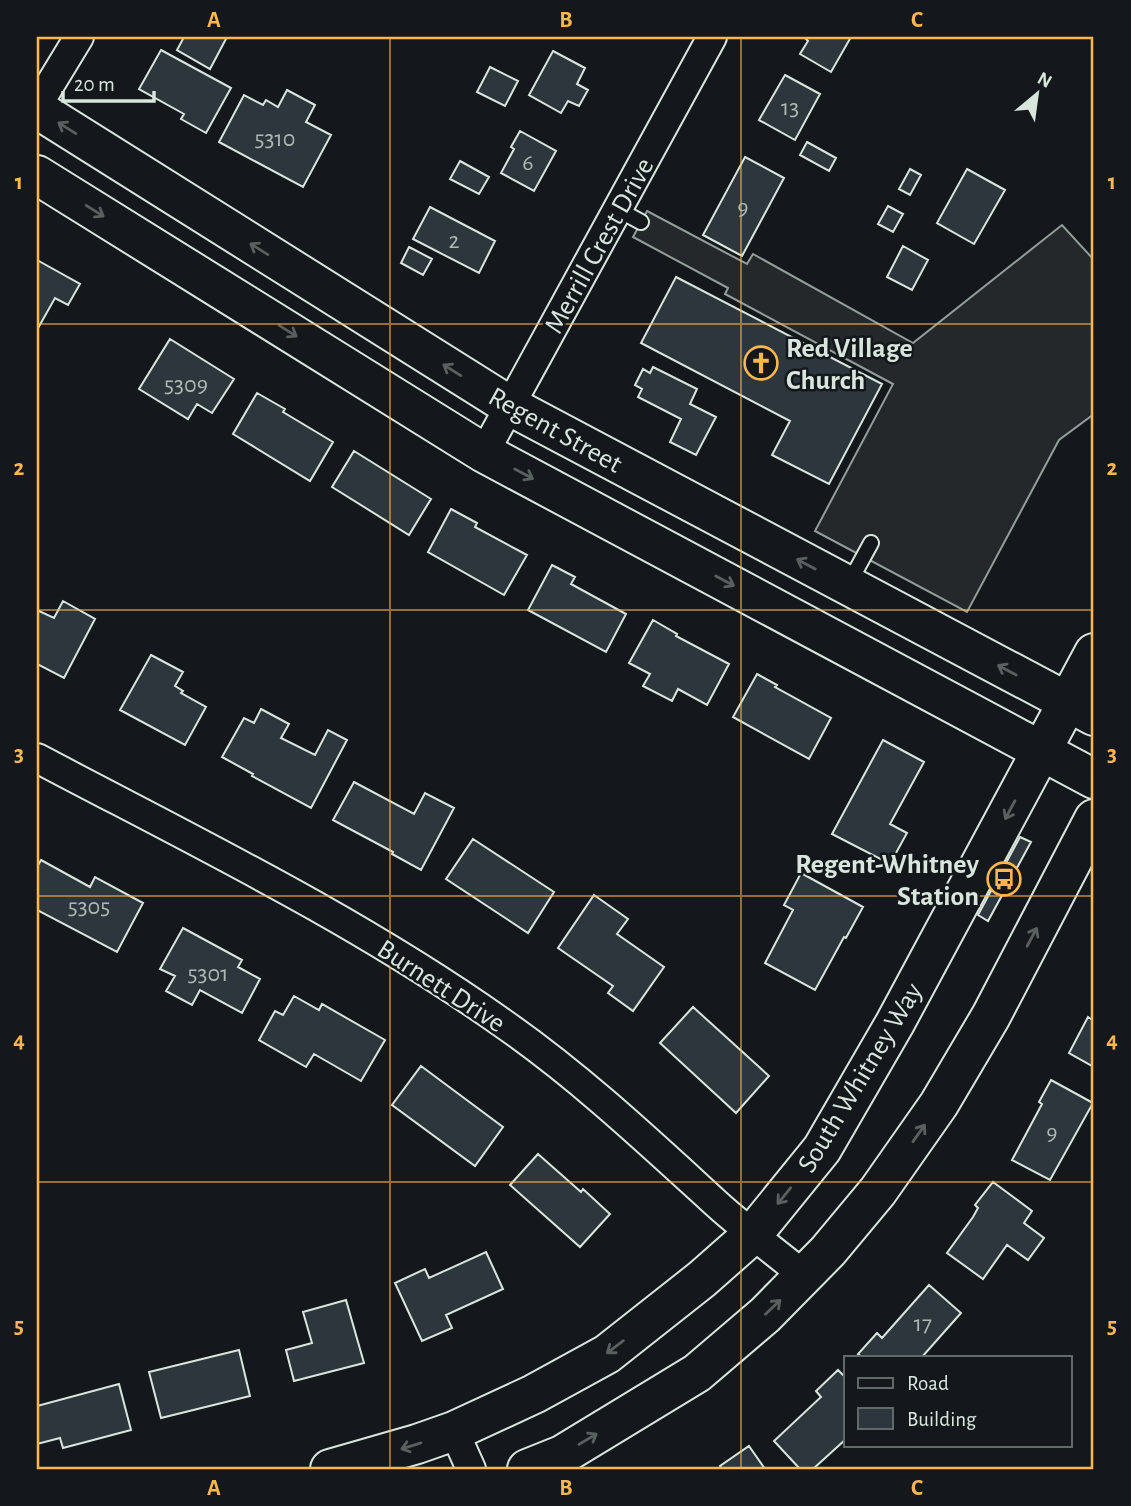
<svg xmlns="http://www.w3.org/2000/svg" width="1131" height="1506" viewBox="0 0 1131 1506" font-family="'Alegreya Sans',sans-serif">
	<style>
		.parking { fill: #24282b; stroke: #939e99; stroke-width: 2 }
		.building { fill: #2c363c; stroke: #d8e6dc; stroke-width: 2 }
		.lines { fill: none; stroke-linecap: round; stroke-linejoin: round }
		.lane-casing { stroke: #d8e6dc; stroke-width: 18 }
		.street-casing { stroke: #d8e6dc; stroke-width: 32 }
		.secondary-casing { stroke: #d8e6dc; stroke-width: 42 }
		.lane { stroke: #14181c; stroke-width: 14 }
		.street { stroke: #14181c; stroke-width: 28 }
		.secondary { stroke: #14181c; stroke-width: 38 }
		.oneway { stroke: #59605f }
		.grid { fill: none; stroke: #ffb74d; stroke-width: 2; stroke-opacity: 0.55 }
		.labels { text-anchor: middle; stroke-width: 5; stroke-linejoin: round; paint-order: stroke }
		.number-label { font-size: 24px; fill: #adbab4 }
		.street-label { font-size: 28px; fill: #d8e6dc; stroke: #14181c }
		.poi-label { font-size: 28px; font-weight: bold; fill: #d8e6dc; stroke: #14181c; text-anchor: start }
		.neatline { fill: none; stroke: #ffb74d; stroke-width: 2.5 }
		.grid-label { font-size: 23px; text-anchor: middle; font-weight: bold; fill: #ffb74d }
	</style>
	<rect width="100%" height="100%" fill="#14181c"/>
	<!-- parking -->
	<path class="parking" d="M647,211L747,264L753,254L913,343L1062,225L1094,260V414L1059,440L967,612L815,531L893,384L725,294L728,288L633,237Z"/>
	<!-- building -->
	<path class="building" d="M184,37H227L210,69L177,50Z
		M804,37H851L831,72L800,54L808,41Z
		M161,50L231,88L206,133L181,119L184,114L139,89Z
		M553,51L585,68L577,84L588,90L579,106L568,101L561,113L529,95Z
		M490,67L518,81L505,106L477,92Z
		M785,75L820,94L795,140L759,120Z
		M287,90L315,105L306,122L331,135L303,187L219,142L244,95L263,105L266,100L278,107Z
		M520,131L556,151L534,191L501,173L514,149L511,147Z
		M807,142L836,158L829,171L800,155Z
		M745,157L784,178L742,256L703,235Z
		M460,161L489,177L479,194L450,179Z
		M910,169L921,175L910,195L899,189Z
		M967,169L1005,190L974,244L937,223Z
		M888,206L903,214L893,232L878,224Z
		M430,207L495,241L479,273L413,239Z
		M903,246L928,260L912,290L887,277Z
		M409,247L432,259L423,275L401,263Z
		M37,260L80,284L68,305L55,298L37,330Z
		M676,277L882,384L829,484L772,455L790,421L641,343Z
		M170,339L234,379L212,413L197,404L188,419L139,389Z
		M653,367L697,389L690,404L716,417L696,455L670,442L681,419L638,397L642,389L635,385L643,369L650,373Z
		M257,393L285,409L283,412L333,442L310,481L233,434Z
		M354,451L431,499L409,535L332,487Z
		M451,509L477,523L475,527L527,555L504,595L428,552Z
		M552,565L575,577L571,584L626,614L606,652L528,610Z
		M63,601L95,619L64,678L37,664V610L54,618Z
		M653,620L677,634L676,636L729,664L707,705L678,689L672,701L643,686L650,674L629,663Z
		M151,655L183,672L175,686L183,691L181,693L206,707L185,745L120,710Z
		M757,674L777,685L775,687L831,718L809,759L733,717Z
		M261,709L289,724L281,738L315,755L328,730L347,740L311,808L252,776L253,774L222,757L244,718L254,723Z
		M883,740L924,762L890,824L907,833L890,864L832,834Z
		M354,782L414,814L425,793L454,808L421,870L392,854L393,852L333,820Z
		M1020,837L1031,842L988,921L978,915Z
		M473,839L554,892L528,933L446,879Z
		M41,860L90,887L95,877L143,903L117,952L37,910V867Z
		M801,873L863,907L846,938L844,937L815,990L765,963L793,910L784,905Z
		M594,895L628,919L617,934L664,967L633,1011L608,993L613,986L558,948Z
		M183,928L242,960L238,967L260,979L242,1013L200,990L192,1005L166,991L175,976L160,969Z
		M294,996L319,1010L322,1004L385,1040L361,1081L314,1054L306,1067L259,1040L275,1011L283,1015Z
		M693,1007L769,1076L736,1113L660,1043Z
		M1088,1017L1094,1021V1067L1069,1053Z
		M421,1066L503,1127L475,1166L392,1105Z
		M1051,1080L1093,1103L1050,1180L1012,1160L1042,1104L1039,1102Z
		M538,1154L581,1192L583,1189L610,1214L580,1247L510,1185Z
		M993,1182L1032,1211L1024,1223L1044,1238L1028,1260L1007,1245L983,1279L947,1253L973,1217L978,1208L975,1205Z
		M486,1252L503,1289L446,1315L452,1328L422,1341L395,1283L425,1269L429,1278Z
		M929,1285L961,1313L922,1357H862L858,1354L877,1333L882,1338Z
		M346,1300L364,1363L294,1381L286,1350L312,1343L303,1312Z
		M239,1350L250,1396L161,1418L149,1372Z
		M838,1370L846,1378V1439L813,1469H800L774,1441L821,1397L816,1391Z
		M119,1384L131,1430L63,1448L60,1438L37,1444V1406Z
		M749,1446L765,1469H722L720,1466Z"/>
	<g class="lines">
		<defs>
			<path id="lane" d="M617,209L641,222
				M848,585L871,543"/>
			<path id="street" d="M37,106L79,37
				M484,453L712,37
				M37,758C194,841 355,919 501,1022C579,1076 649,1142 719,1206C746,1230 776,1253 805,1276
				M454,1431L471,1469"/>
			<path id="secondary" d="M37,109L510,406L1094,716
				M37,175L484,453L1094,779
				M330,1469L417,1444L454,1431L534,1394L607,1354L702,1279L753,1234L822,1149L895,1023L1094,653
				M527,1469L562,1455L697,1373L765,1315L828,1251L878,1191L939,1104L991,1016L1094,819"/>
		</defs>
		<!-- lane casing -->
		<use href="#lane" class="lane-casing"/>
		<!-- street casing -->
		<use href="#street" class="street-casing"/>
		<!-- secondary casing -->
		<use href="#secondary" class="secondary-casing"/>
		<!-- lane -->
		<use href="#lane" class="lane"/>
		<!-- street -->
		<use href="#street" class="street"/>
		<!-- secondary -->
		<use href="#secondary" class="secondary"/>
	</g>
	<!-- one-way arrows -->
	<defs><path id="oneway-shaft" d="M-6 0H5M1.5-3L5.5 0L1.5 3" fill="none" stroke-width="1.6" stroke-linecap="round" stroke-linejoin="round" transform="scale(1.75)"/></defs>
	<g class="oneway">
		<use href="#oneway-shaft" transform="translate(67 128) rotate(-148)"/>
		<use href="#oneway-shaft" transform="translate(95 211) rotate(32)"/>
		<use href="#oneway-shaft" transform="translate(259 249) rotate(-148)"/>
		<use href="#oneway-shaft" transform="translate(288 331) rotate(32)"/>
		<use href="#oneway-shaft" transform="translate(452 370) rotate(-148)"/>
		<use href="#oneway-shaft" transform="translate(524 474) rotate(28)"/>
		<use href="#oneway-shaft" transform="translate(806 564) rotate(-152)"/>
		<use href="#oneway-shaft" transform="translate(725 581) rotate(28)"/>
		<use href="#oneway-shaft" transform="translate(1007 670) rotate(-152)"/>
		<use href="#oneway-shaft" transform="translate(1010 810) rotate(118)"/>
		<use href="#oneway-shaft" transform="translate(1032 937) rotate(-62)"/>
		<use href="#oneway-shaft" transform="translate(919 1133) rotate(-55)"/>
		<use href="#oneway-shaft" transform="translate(784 1196) rotate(129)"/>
		<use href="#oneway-shaft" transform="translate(773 1307) rotate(-44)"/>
		<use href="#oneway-shaft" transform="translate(615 1347) rotate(143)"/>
		<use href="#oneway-shaft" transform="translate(588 1439) rotate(-31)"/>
		<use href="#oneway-shaft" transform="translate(411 1446) rotate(163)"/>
	</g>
	<!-- grid -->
	<path class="grid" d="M390,37V1469M741,37V1469M37,324H1094M37,610H1094M37,896H1094M37,1182H1094"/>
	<!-- icons -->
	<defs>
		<symbol id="church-ring" viewBox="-11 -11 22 22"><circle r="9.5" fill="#14181c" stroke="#ffb74d" stroke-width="1.5"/><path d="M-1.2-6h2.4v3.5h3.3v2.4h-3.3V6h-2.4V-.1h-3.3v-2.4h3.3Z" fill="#ffb74d"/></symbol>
		<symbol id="bus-ring" viewBox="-11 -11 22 22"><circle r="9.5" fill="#14181c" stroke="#ffb74d" stroke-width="1.5"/><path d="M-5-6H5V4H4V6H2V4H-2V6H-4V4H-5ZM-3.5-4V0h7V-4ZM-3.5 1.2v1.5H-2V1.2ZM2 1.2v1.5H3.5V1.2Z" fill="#ffb74d"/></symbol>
	</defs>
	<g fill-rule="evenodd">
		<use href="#church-ring" x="742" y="344" width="38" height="38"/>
		<use href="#bus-ring" x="985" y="860" width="38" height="38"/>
	</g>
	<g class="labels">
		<!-- number labels -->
		<g class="number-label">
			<text x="790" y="115">13</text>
			<text x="275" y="146">5310</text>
			<text x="528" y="170">6</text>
			<text x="743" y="215">9</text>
			<text x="454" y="248">2</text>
			<text x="186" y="392">5309</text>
			<text x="89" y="914">5305</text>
			<text x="208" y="981">5301</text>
			<text x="1052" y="1140">9</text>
			<text x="923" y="1331">17</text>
		</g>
		<!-- street labels -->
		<g class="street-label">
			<text transform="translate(598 245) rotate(-61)" y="10">Merrill Crest Drive</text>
			<text transform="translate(556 429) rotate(29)" y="10">Regent Street</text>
			<text transform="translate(442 985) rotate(33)" y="10">Burnett Drive</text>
			<text transform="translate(859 1077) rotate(-59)" y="10">South Whitney Way</text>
		</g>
		<!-- poi labels -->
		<g class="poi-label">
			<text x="786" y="357">Red Village<tspan x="786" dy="32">Church</tspan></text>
			<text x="979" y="873" text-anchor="end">Regent-Whitney<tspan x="979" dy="32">Station</tspan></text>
		</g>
	</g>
	<!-- border -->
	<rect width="1131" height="1506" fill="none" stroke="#14181c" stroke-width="77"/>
	<!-- legend -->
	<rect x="844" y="1356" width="228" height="91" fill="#14181c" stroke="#626a69" stroke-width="2"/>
	<rect x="858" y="1378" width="35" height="10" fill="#14181c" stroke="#626a69" stroke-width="2"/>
	<text x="907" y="1390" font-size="21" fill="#d8e6dc">Road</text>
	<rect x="858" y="1408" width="35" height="21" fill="#2c363c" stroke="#626a69" stroke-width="2"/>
	<text x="907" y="1426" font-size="21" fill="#d8e6dc">Building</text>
	<!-- north arrow -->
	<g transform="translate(1037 94) rotate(29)" stroke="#14181c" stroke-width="5" paint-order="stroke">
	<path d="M0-5L12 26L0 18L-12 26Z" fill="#d8e6dc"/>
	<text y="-10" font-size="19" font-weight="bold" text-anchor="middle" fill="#d8e6dc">N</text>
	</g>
	<!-- scale -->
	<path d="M63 91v10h91v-10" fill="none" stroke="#d8e6dc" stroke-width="3.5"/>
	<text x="74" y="91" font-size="21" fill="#d8e6dc" stroke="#14181c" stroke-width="5" paint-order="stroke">20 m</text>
	<rect x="38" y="38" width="1054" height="1430" class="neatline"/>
	<g class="grid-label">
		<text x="214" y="27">A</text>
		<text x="566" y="27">B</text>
		<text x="917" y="27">C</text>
		<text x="19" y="189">1</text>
		<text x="1112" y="189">1</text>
		<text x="19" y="475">2</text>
		<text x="1112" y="475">2</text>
		<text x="19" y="761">3</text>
		<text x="1112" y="761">3</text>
		<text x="19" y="1047">4</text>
		<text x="1112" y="1047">4</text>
		<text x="19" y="1333">5</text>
		<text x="1112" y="1333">5</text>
		<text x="214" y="1495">A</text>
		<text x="566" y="1495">B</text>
		<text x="917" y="1495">C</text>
	</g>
</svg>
